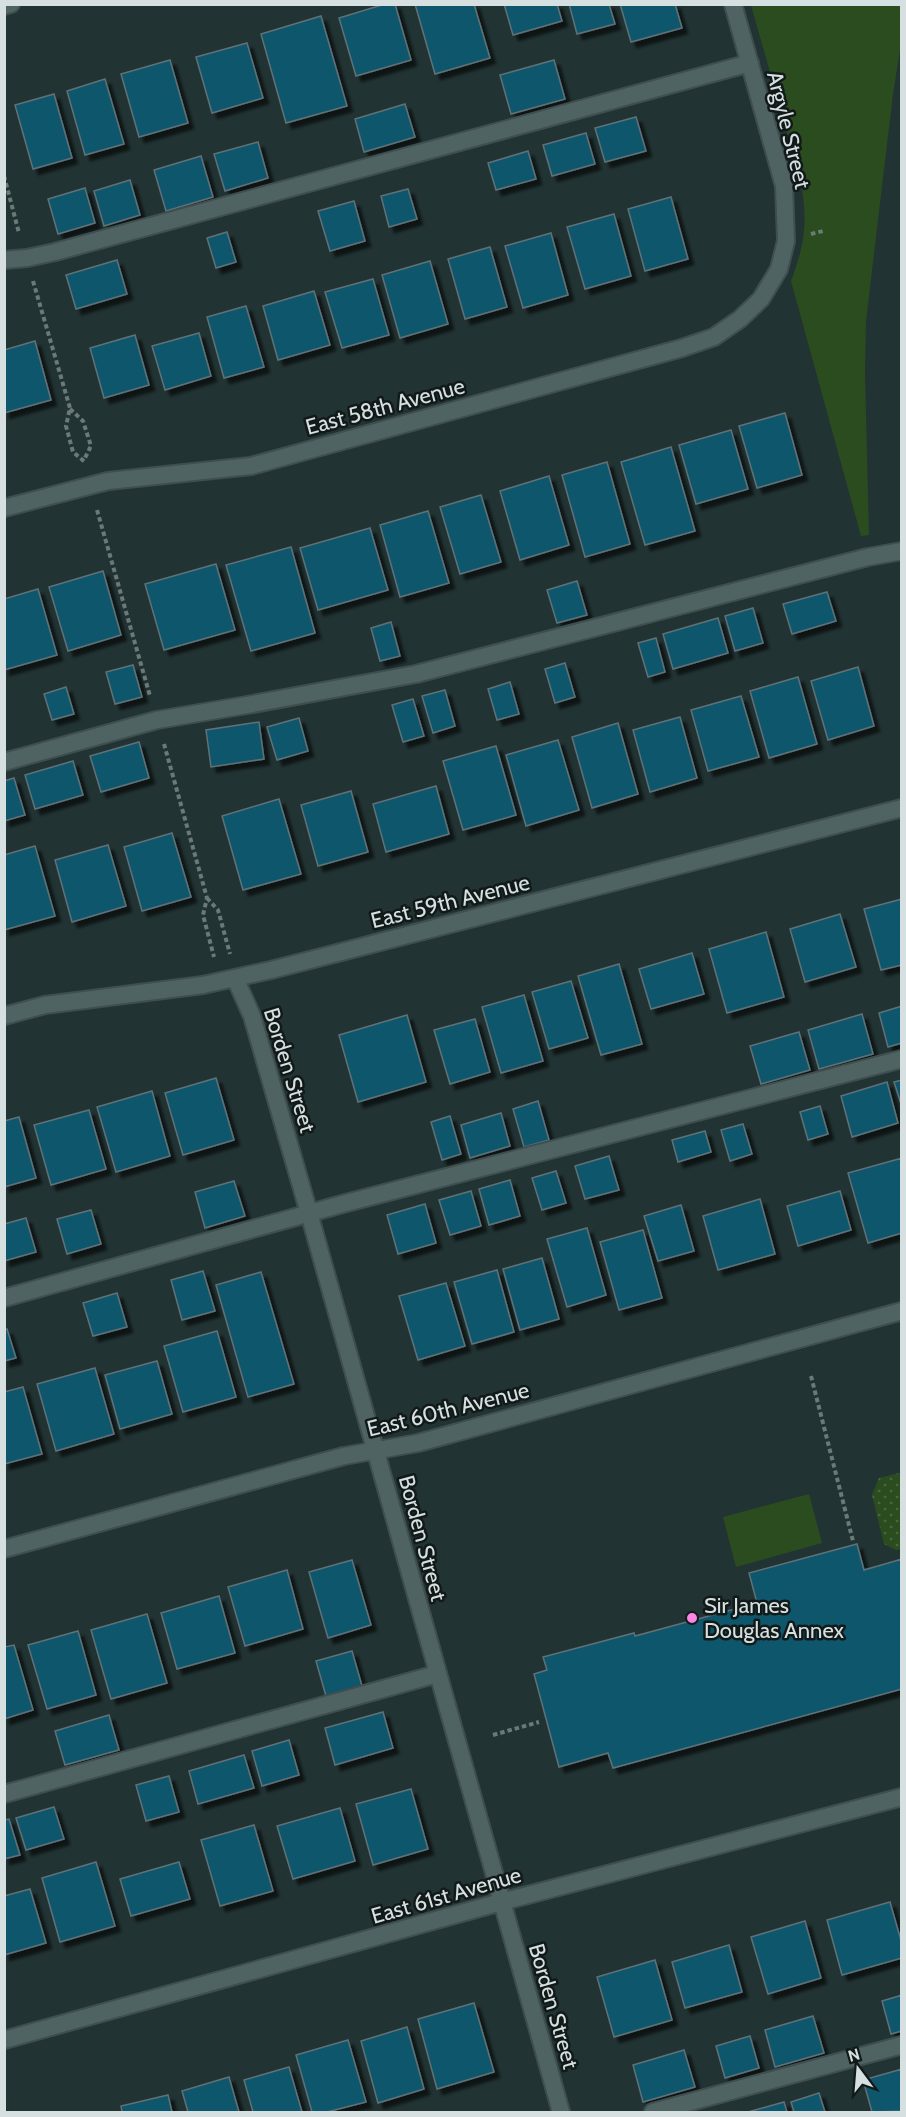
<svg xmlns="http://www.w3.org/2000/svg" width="906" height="2117" viewBox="0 0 906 2117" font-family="Cabin,sans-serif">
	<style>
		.green { fill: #2b4c1f }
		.park { fill: url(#park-dots) }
		.building { fill: #0d576c; stroke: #607177; stroke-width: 1.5; filter: url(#shadow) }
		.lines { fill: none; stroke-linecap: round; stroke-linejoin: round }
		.service-casing { stroke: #3f4e4e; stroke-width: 20 }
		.minor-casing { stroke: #3f4e4e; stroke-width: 20 }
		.tertiary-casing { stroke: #3f4e4e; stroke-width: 20 }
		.path { stroke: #6b7979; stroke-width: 4; stroke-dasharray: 4.5 3; stroke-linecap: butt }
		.service { stroke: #506363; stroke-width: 16 }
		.minor { stroke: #506363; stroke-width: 16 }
		.tertiary { stroke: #506363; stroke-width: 16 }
		.poi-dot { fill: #fd86e2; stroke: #121919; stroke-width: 2 }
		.labels { text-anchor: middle; stroke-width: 5; stroke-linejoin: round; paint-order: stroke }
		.street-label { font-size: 22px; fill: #d6e0e0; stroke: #121919 }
		.poi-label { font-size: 22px; fill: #d6e0e0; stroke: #121919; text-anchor: start }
	</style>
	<defs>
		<pattern id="park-dots" width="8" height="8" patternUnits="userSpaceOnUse" patternTransform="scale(1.5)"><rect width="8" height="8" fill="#2b4c1f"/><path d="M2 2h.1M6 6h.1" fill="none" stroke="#49663f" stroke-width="1.8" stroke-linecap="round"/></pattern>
		<filter id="shadow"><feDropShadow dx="5.5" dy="5.5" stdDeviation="1.5" flood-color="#0009"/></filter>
	</defs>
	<rect width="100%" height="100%" fill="#233"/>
	<!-- green -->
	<path class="green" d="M751,5H901V43L893,94L866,321L865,373L869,535L861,536L791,281C806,241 808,220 800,178Z
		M809,1494L822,1543L736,1567L723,1517Z"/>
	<!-- park -->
	<path class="park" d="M899,1473L902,1476V1549L896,1550L884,1544L872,1495L879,1478Z"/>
	<!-- building -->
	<path class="building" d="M385,4H395L411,60L356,76L339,18Z
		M415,4H474L490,58L435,74Z
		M504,4H557L562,21L513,35Z
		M569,4H609L615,24L577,34Z
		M620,4H675L682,28L631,42Z
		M321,16L347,106L286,123L261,34Z
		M247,43L263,98L212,113L196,57Z
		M170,60L188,123L139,137L121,74Z
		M554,60L565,99L511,114L500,75Z
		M105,79L124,144L85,155L67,91Z
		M54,94L72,158L33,169L15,105Z
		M405,104L415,137L364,152L355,119Z
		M636,117L646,151L605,162L595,128Z
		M586,133L595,164L552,176L543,145Z
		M258,142L268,178L225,191L214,154Z
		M528,151L536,179L496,190L488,163Z
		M201,156L213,197L166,211L154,170Z
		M130,180L140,215L104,226L94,191Z
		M85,188L95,223L58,234L48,199Z
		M408,189L417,219L389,227L381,196Z
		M671,197L688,259L645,271L628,209Z
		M354,201L365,241L330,251L318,211Z
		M614,214L631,276L585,289L567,227Z
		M227,232L236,262L216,268L207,238Z
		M551,233L568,295L523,308L505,246Z
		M490,247L507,307L465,319L448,259Z
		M117,260L127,294L76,309L66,275Z
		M430,261L448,324L400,338L382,275Z
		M373,279L389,335L342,348L325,292Z
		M314,291L330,345L278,360L263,306Z
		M246,306L264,367L224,378L207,317Z
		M199,333L211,376L165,390L152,346Z
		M135,335L149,385L104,398L90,348Z
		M35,341L51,400L4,413V350Z
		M785,413L802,475L757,488L739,426Z
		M731,430L748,489L696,504L679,445Z
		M671,447L695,531L645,545L621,462Z
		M607,462L630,544L585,557L562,475Z
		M549,476L569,545L520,560L500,491Z
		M481,495L501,562L460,574L440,507Z
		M428,511L449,583L400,597L380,525Z
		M370,528L388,590L318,610L300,548Z
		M291,547L315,633L251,651L226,565Z
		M216,564L235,630L164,650L145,584Z
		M103,571L121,635L68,651L49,587Z
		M577,581L587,615L557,623L547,590Z
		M38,589L57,655L4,670V599Z
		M827,592L836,621L792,634L783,604Z
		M753,608L763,643L735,651L725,616Z
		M718,618L728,653L673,669L663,634Z
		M391,622L400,656L380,661L371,628Z
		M656,638L665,672L648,677L638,643Z
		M565,663L575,697L555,703L545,669Z
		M133,665L142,697L115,704L106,672Z
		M858,667L874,726L828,740L811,681Z
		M798,677L817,744L769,758L750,691Z
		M510,682L519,714L497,720L488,689Z
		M66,687L74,714L52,720L44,694Z
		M445,690L455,726L433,733L422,696Z
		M741,696L759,757L708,771L691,710Z
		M413,699L424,736L403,742L392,705Z
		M680,717L697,778L650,792L633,730Z
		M299,718L308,751L277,760L267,727Z
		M259,722L264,759L211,767L206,730Z
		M618,723L638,794L592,808L572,737Z
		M558,740L579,810L526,826L506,755Z
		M139,742L149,778L101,792L90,756Z
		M496,746L516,815L463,830L443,761Z
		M73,761L83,795L35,809L25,775Z
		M14,778L25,815L4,821V781Z
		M436,786L449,834L386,852L373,804Z
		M351,791L368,852L318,866L301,805Z
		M279,799L301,874L243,890L222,816Z
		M172,833L191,897L142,911L124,847Z
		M108,845L126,906L72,922L55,860Z
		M35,846L55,916L4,930V855Z
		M902,899V965L881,970L864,909Z
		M840,914L856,967L805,982L790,929Z
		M766,932L784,997L727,1013L709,949Z
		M692,953L704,994L651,1009L639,969Z
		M619,964L642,1044L601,1055L578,976Z
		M571,981L588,1038L549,1049L532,992Z
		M524,995L543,1061L501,1073L482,1007Z
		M902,1006V1043L888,1047L879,1013Z
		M862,1014L873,1054L819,1069L808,1030Z
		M407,1015L426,1082L358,1102L339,1035Z
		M475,1019L490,1072L450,1084L434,1030Z
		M799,1032L810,1070L761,1084L750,1046Z
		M216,1078L234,1140L183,1155L165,1093Z
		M902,1080V1107L894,1082Z
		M887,1082L898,1123L852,1137L841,1096Z
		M152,1091L170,1156L116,1172L97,1107Z
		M538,1101L549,1140L524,1147L513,1109Z
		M820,1106L828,1134L808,1140L800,1112Z
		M89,1110L106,1169L51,1185L34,1125Z
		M501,1113L510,1146L470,1158L461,1125Z
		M450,1116L461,1154L442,1160L431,1122Z
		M19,1117L36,1178L4,1187V1121Z
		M743,1124L752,1154L730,1161L721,1130Z
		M705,1131L711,1152L678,1162L672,1140Z
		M609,1156L619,1190L585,1199L575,1166Z
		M902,1158V1233L868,1243L848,1173Z
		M556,1171L566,1203L542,1210L532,1178Z
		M510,1180L520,1216L489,1225L479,1189Z
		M234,1181L245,1216L205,1228L195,1192Z
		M471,1191L481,1226L450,1235L439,1200Z
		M840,1191L851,1230L798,1246L787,1206Z
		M760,1199L775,1254L718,1270L703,1216Z
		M425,1204L436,1243L398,1254L387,1215Z
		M681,1205L694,1251L658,1261L644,1216Z
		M91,1210L101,1244L67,1254L57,1219Z
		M26,1218L36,1252L4,1261V1224Z
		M587,1228L606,1295L567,1307L547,1239Z
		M643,1230L662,1298L619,1310L600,1242Z
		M542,1258L559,1319L520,1330L503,1269Z
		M497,1270L514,1332L472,1344L454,1282Z
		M203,1271L215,1311L182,1320L171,1280Z
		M261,1272L294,1384L248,1397L216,1285Z
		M446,1283L465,1346L418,1360L399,1296Z
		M117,1293L127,1327L93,1336L83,1303Z
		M7,1329L16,1358L4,1361V1330Z
		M217,1331L236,1397L183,1412L164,1346Z
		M157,1361L172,1414L120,1429L105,1375Z
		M95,1368L114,1434L56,1451L37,1384Z
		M23,1387L42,1454L4,1464V1392Z
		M857,1544L864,1570L902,1559V1689L613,1768L608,1753L559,1767L534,1674L547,1670L543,1657L634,1633L635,1636L757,1603L749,1573Z
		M352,1560L371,1625L328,1638L309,1572Z
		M287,1570L303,1629L245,1646L228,1587Z
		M219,1596L235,1653L177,1669L161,1613Z
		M147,1614L167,1683L111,1699L91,1630Z
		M78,1631L96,1695L47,1709L28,1645Z
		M14,1645L33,1710L4,1719V1647Z
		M352,1651L362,1686L326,1696L316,1661Z
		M383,1712L393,1748L335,1765L325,1728Z
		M109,1715L119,1750L65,1765L55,1731Z
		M289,1740L299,1775L262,1786L252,1751Z
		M244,1755L254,1788L198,1804L189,1771Z
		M169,1776L179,1812L146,1821L136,1785Z
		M411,1789L428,1849L373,1865L356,1804Z
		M54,1807L64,1839L26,1850L16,1818Z
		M340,1808L355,1861L293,1879L277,1826Z
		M9,1819L20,1855L4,1859V1820Z
		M254,1825L273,1891L220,1906L201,1840Z
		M96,1862L115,1926L60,1942L42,1878Z
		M179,1862L190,1899L131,1916L120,1879Z
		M30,1889L46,1943L4,1955V1896Z
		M890,1902L902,1944V1958L842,1975L827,1920Z
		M805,1921L821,1978L768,1994L751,1937Z
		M729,1945L742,1992L685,2008L672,1962Z
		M655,1960L672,2020L614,2037L597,1977Z
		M902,1995V2031L891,2034L882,2001Z
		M474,2003L494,2072L437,2089L418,2019Z
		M813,2016L824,2053L775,2067L765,2030Z
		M407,2027L424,2089L378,2103L361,2041Z
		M750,2036L759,2068L725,2078L716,2046Z
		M348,2040L366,2102L327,2112H312L296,2055Z
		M684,2050L695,2087L643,2102L633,2065Z
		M289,2067L302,2112H253L244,2080Z
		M902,2069V2111L872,2112L863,2080Z
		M229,2077L239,2112H188L182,2091Z
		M819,2093L825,2112H794L791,2102Z
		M168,2095L172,2112H122L121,2106Z
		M784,2102L787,2112H748Z"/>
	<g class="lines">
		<defs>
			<path id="service" d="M4,260L27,258L55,252L750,63
				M4,762L157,720L247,705L416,674L868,557L902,551
				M4,1298L346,1203L902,1059
				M4,1794L437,1674
				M653,2112L902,2045"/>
			<path id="minor" d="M4,508L108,481L251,466L682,348L714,337L740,319L761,299L779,269L786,241L784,186L733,4
				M235,978L252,1016L309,1213L561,2112
				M4,1016L45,1005L203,985L271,970L902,808
				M4,1549L344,1456L418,1443L902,1311
				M4,2040L501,1902L902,1797"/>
			<path id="tertiary" d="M4,6L11,4"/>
		</defs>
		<!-- service casing -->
		<use href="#service" class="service-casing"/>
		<!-- minor casing -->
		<use href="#minor" class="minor-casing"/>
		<!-- tertiary casing -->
		<use href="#tertiary" class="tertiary-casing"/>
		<!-- path -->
		<path class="path" d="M4,176L19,233
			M811,234L823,231
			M33,281L70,408L66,426L73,452L85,462
			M70,409L83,421L91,446L84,460
			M97,510L150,696
			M164,744L207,898L203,915L214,957
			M207,898L218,910L230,954
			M811,1376L853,1541
			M493,1735L539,1722"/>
		<!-- service -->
		<use href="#service" class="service"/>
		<!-- minor -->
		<use href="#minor" class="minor"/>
		<!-- tertiary -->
		<use href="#tertiary" class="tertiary"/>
	</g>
	<!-- markers -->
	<circle class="poi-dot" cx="692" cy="1618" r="6"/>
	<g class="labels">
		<!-- street labels -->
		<g class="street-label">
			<text transform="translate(789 130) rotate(76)" y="8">Argyle Street</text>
			<text transform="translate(385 406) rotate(-15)" y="8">East 58th Avenue</text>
			<text transform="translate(450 901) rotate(-14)" y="8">East 59th Avenue</text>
			<text transform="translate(290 1070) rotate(73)" y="8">Borden Street</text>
			<text transform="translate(448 1409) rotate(-14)" y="8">East 60th Avenue</text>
			<text transform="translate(423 1538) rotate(75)" y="8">Borden Street</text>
			<text transform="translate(446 1895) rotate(-16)" y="8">East 61st Avenue</text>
			<text transform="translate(554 2006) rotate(74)" y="8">Borden Street</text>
		</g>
		<!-- poi labels -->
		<g class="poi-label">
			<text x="704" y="1613">Sir James<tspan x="704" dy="25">Douglas Annex</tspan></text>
		</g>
	</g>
	<!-- border -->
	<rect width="906" height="2117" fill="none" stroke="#d6e0e0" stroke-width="12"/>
	<!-- north arrow -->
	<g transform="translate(858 2069) rotate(344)" stroke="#121919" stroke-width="4.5" paint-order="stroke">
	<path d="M0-4.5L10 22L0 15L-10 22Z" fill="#d6e0e0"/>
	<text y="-9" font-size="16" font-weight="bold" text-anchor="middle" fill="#d6e0e0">N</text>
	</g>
</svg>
